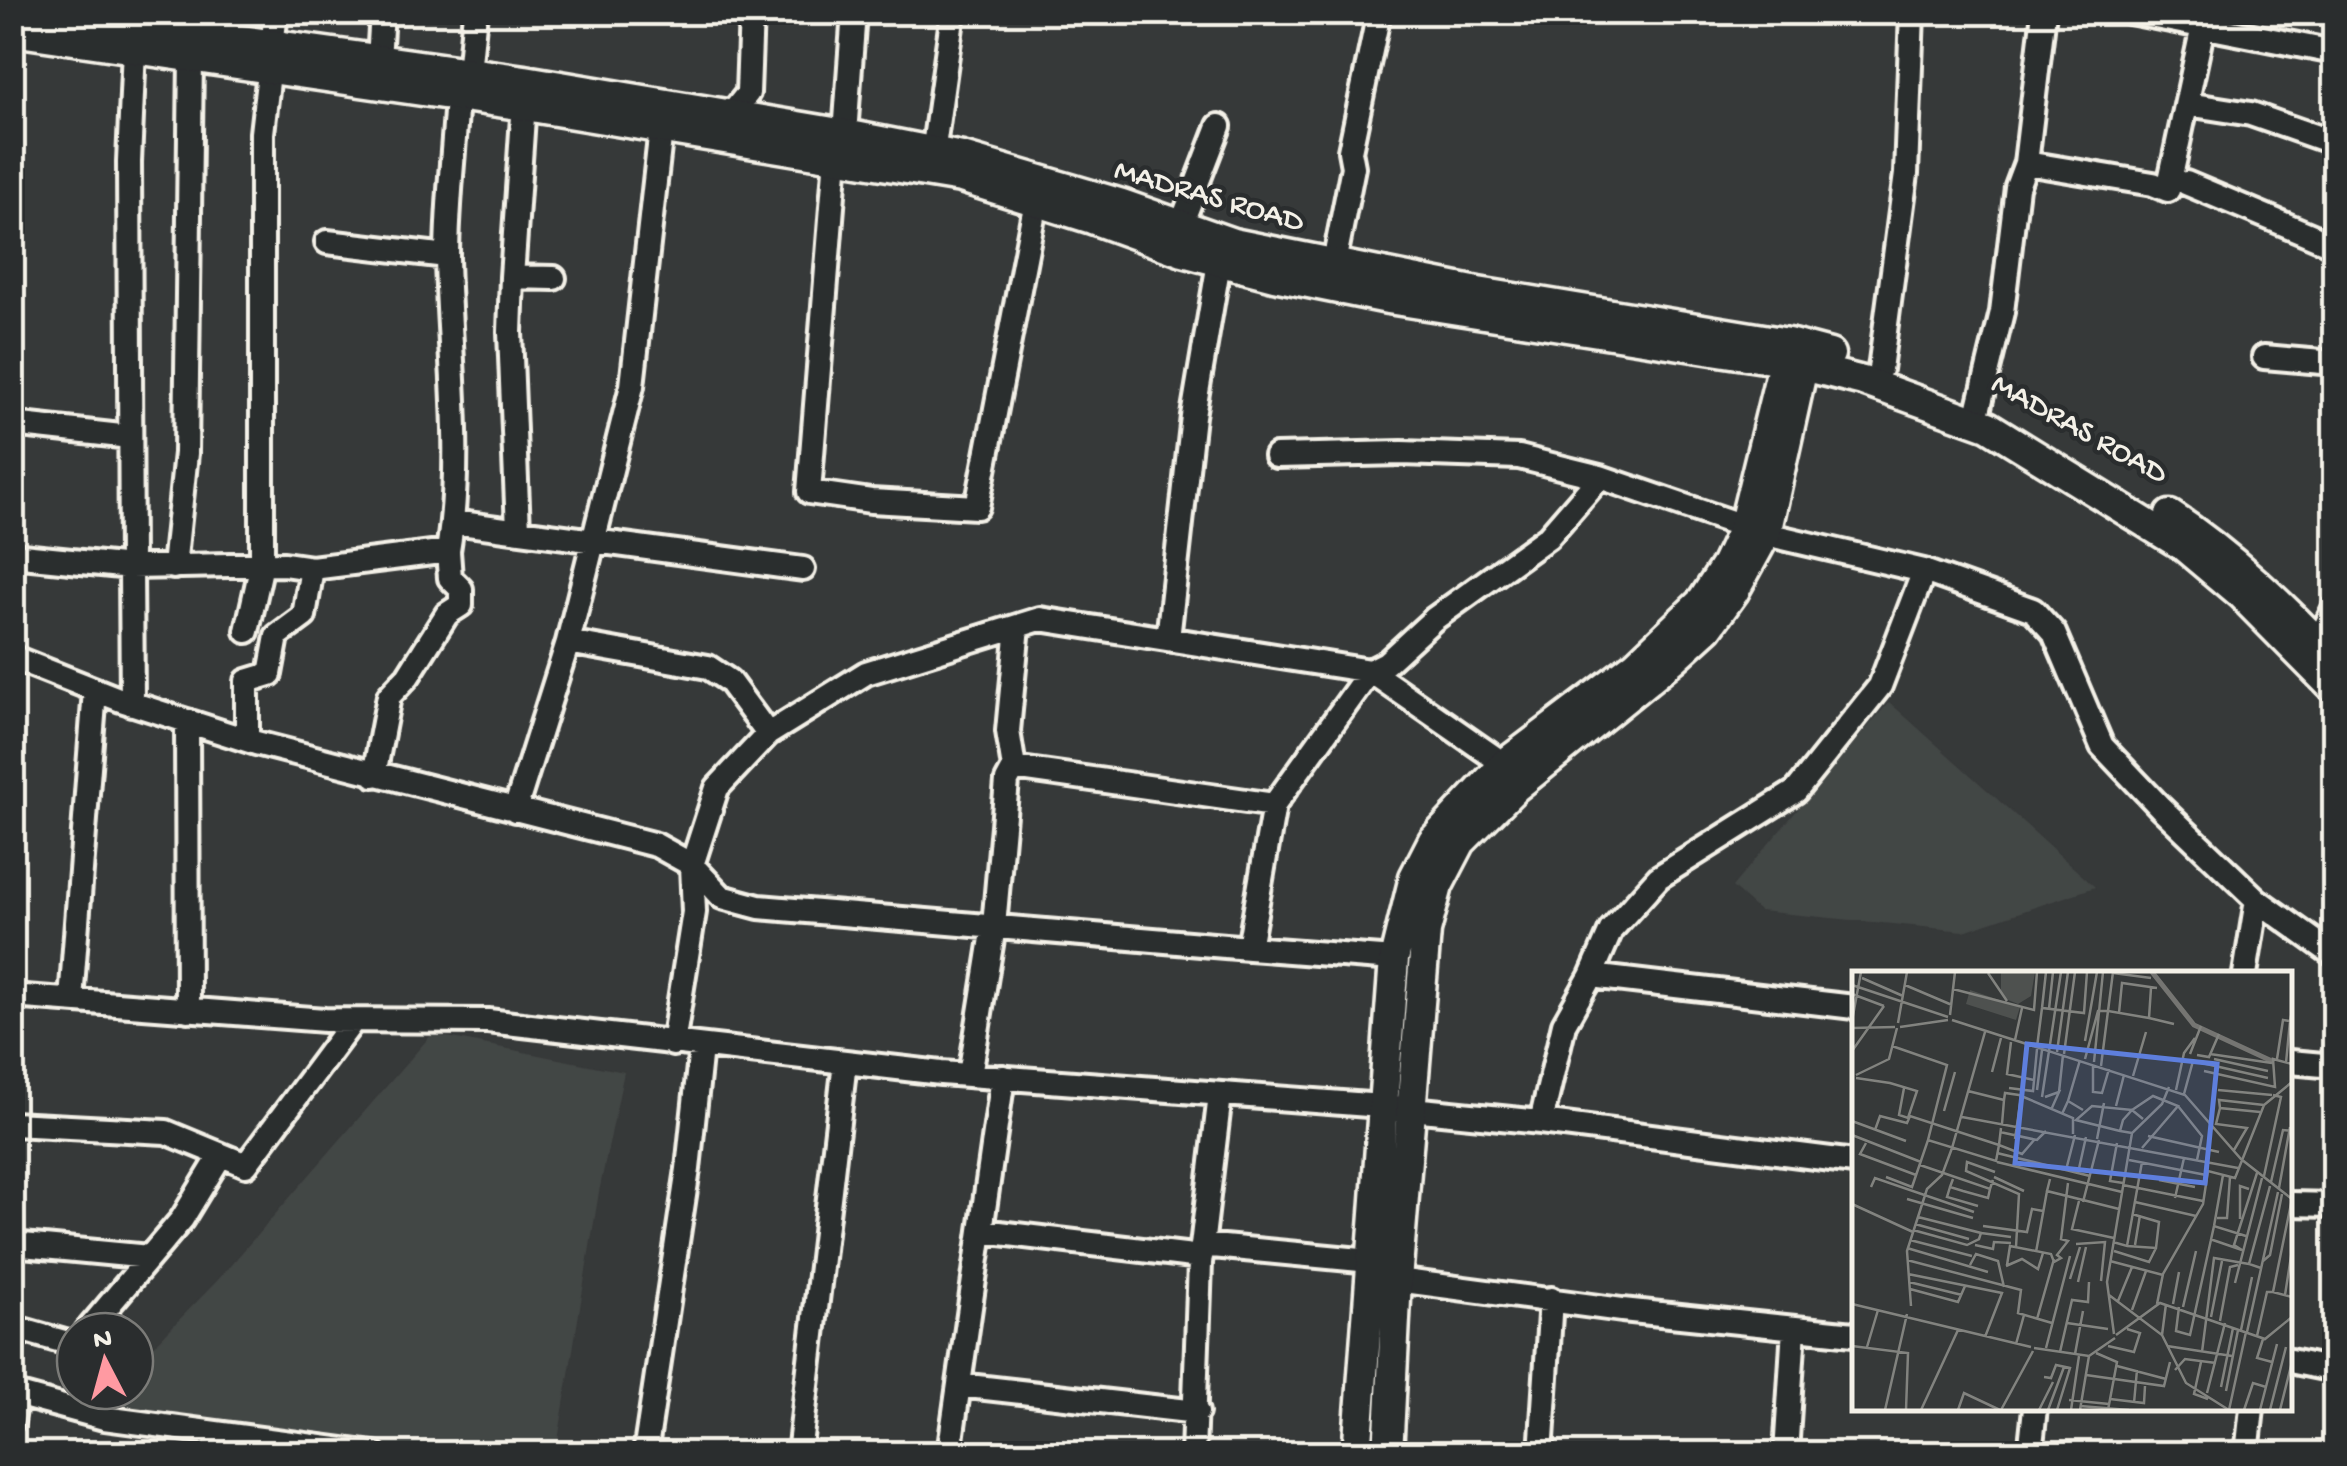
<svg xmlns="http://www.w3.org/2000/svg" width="2347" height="1466" viewBox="0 0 2347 1466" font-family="'Gochi Hand',sans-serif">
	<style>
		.built { fill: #434645 }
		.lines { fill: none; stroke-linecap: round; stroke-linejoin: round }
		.minor-casing { stroke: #f4f1e8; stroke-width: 30 }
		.major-casing { stroke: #f4f1e8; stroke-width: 35 }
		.minor { stroke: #2a2d2e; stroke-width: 22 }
		.major { stroke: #2a2d2e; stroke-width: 28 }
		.labels { text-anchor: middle; stroke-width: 9; stroke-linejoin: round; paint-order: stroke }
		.street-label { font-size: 32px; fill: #f4f1e8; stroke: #2a2d2e }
		.inset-river { fill: none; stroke: #757572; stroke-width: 5 }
		.inset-road { fill: none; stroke: #82837f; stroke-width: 2.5 }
		.view { fill: #5e7fdd; fill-opacity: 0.15; stroke: #5e7fdd; stroke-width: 5 }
		.inset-edge { fill: none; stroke: #f4f1e8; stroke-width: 5 }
	</style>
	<rect width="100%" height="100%" fill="#363939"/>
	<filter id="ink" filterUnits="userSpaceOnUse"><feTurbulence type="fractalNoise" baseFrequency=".01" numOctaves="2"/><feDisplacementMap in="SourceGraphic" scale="20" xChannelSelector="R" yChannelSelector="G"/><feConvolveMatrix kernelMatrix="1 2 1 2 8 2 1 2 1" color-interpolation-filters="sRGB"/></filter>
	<g filter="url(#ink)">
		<!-- built -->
		<path class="built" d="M1889,702L2095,887L1964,931L1759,911L1732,887Z
			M432,1034L624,1072L599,1192L556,1453H438L112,1407L119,1391H135V1365L217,1281Z"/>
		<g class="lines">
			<defs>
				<path id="minor" d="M2130,12L2334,52
					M379,60L382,12
					M469,73L475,12
					M525,88L512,277L554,278
					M2187,104L2251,114L2334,143
					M732,113L748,93L751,12
					M845,134L854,12
					M836,157L809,492L871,501L977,507L1036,201
					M2026,163L2153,184L2168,190L2206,12
					M931,168L953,12
					M2186,183L2334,245
					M1181,225L1219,126
					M327,242L447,256
					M1334,263L1353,167L1350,151L1379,12
					M512,277L510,332L518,530
					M2264,357L2334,363
					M1880,369L1906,174L1912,12
					M1979,407L2002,312L2017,187L2026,163L2044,12
					M12,424L130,437
					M1276,456L1402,453L1519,457L1600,477
					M453,522L803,569
					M448,551C464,455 449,355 447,258C447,205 454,150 457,96
					M12,555L131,567L129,162L134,48
					M174,567L186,453L191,57
					M1924,571L2033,610L2054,633L2102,746L2160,807L2257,900L2245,974
					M247,631L262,564V133L276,12
					M1168,639L1193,416L1219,262
					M568,642L632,386L661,129
					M2306,647L2318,642L2334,609
					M12,657L121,700L256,743L656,845L692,865L694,912L673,1044
					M132,704L131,567L284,564L312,568
					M187,721L188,1010
					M247,740V681L270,674L277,636L304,616L312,568L448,551L450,578L461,589V605L447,614L408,676L389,696L374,775
					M1014,768L1274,805
					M515,810L568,642L708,667L729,681L768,734
					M2257,900L2334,955
					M1249,948L759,907L722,897L692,865L717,788L768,734L866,673L1040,619L1370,671L1386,663L1434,619L1548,537L1600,477L1766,534L1924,571L1880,686L1796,791L1659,877L1611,930L1591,976L1564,1024L1541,1122
					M1394,959L1249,948L1274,805L1370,671L1504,764
					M1591,976L1854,1007
					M12,996L325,1020L488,1021L941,1073L1382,1106L1541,1122L1854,1162
					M71,1000L95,690
					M2290,1062L2334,1066
					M970,1075L994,926L1007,781L1014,768L1008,731L1018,626
					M12,1124L166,1132L246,1165L353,1021
					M2290,1204L2334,1205
					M983,1231L1201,1257
					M12,1244L149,1257
					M1202,1245L1371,1261
					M1397,1280L1622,1310L1854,1334
					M12,1327L75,1345
					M87,1331L182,1219L221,1155
					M2290,1361L2334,1370
					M959,1385L1197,1412
					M12,1393L104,1418L374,1454
					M12,1421L17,1394
					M645,1454L688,1169L701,1047
					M799,1454L845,1062
					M949,1454L1003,1077
					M1193,1454L1200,1263L1220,1095
					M1541,1454L1551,1299
					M1786,1454L1794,1328
					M2030,1454L2035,1408
					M2247,1454L2252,1408"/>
				<path id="major" d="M42,12L525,80L845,134L962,157L1122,204L1233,243L1478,292L1788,343L1830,354
					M12,31L525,106L961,178L1092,219L1183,252L1274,276L1388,299L1783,361L1863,381L1988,426L2183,546L2240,594L2334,689
					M2170,515C2231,555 2284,607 2334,659
					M1357,1454L1394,959L1414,877L1433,840L1504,764L1636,664L1702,601L1726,564L1743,528L1787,347
					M1388,1454L1397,1280L1426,931L1438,886L1461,842L1515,788L1674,659L1708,628L1734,592L1766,534L1807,349"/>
			</defs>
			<!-- minor casing -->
			<use href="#minor" class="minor-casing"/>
			<!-- major casing -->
			<use href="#major" class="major-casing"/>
			<!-- minor -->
			<use href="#minor" class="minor"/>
			<!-- major -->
			<use href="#major" class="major"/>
		</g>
	</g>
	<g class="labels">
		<!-- street labels -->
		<g class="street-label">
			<text transform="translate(1210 193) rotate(16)" y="11">MADRAS ROAD</text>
			<text transform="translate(2081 426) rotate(29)" y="11">MADRAS ROAD</text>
		</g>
	</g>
	<!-- overview -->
	<g transform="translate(1852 971)">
		<rect width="440" height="440" fill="#363939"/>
		<path d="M149,1H183L179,25L166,33L156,29L149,22ZM118,19L168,36L164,49L114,33Z" fill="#4e514f"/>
		<path class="inset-river" d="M300,1L342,54L422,91"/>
		<path class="inset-road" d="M261,1L256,40L297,47M136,2L155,30M261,2L299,7M10,7L51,25M0,14L96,46M53,14L100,34M299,17L297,47L322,53M101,18L182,39L185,1M0,23L32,35M190,37L194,1M197,38L201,1M267,42L270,12L305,17M98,44L103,1M100,49L333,124L389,188L440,228M0,50L9,1M46,52L55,1M48,56L96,49M0,57L43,56M163,69L170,37M233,70L245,1M159,71L155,103L182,109M40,75L95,94L76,169M185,76L190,37L232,42L235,1M0,80L32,35M205,81L216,1M212,83L223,1M338,83L349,55M358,83L420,92M345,84L357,86L367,63M233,88L246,40H256L249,95M362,88L416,100M425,88L431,49L438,50L440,40M242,91L251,1M434,92L438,50M241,94V121L250,122L257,98M352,100L423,116L421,88L440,93M140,101L149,67M4,104L37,88L45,57M281,105L294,61M4,107L38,112L65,120L56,147L47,144L52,117M157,117L181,120L185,78M185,119L190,79M324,119L332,82L343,67M366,119L420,124M116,120L152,129L150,153M207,121L211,84M332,123L341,90L416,107M190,126L209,1M193,126L207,121L199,139M152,129L153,122L167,124L221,147V163M216,130L228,89M264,135L272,104M326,135L350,165L345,189M368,137L364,153L395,157L382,179M92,140L103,101M408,141L368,137L367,129L412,134M210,143L216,130L231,139M110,146L386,197M0,150L54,170M23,159L28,145L55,152L58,145L147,174L149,157M268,160L224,149L240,135L280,139L301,125L326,135L290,177M148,161L185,169L194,160M280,162L268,160L271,149L280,139L291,148M0,164L69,191M296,165L367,181M163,168L169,126M245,168L252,132M14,172L8,183L64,204M265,172L258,210L271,212M145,182L238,205M277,189L354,204M145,191L270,221M68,194L138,218L141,209M214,199L223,164M143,201L115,191L114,200L167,223L164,276M226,202L234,166M412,205L429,126L421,124M34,206L60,216L76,169L144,190L147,174L170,183L183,168M142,206L172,220M101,208L98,216L111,220L136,227L138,218M198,208L195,220L267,238M307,209L343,216M419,211L431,159L440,160M271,214L351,230M19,216L23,207L122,241M98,216L95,226L126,235M427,217L438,156M323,227L332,187M55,228L121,247M440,228L421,321L440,326M227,230L220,258L262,267M231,231L247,169M283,231L344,245M0,233L61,261M365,247H375L378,206M388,248V215L397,218M63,253L117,268M131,255L175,261L180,238L191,240M362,255L371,204M61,259L115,274L127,268L129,262L66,246M129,262L159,266M358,268L390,279L382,274L405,202M58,269L120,285M261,271L275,275L290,191M224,273L253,271L249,310M123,274L141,278L142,271L159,272M283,274L288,244M275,275L304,277L307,251L280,243M55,277L136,301M262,280L297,291L304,277M184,281L195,220M55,289L169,319L166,342L200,352M258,290L311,304M411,290L418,284L430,223M118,294L124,283L146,290L152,316M155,294L158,275L199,283L202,291L209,287L205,284L216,270L209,268L216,212M154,295L170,288L186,298L191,282M409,297L397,293L418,215M56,303L150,322L133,366M218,308L228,276M57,311L110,324M226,311L234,276M383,312L410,207M58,318L106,331L113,315M257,324L310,364L334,412L377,439L394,361M433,324L440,279M266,330L280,296M0,333L179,376M305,333L311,303L351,233L356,200L383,207L412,134L440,111M321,333L327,301M59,335L55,280L75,218L90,204L100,177L133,61M327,336L324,360L338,364L362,255L394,265M331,336L344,280M280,339L294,300M359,346L370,290M185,348L202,288M368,350L378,296L386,294M215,352L256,358M389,359L400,306M395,361L426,221M262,363L255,311L280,162L310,133L317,116M264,364L308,332L413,368L440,346M310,364L314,333M405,365L415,321H421M411,368L405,387L420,391M164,373L172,344M0,375L56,382L54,439M256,375L282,381L288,362L275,358M315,375L380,385M15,376L26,339M182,377L237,385L263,367M194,377L218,285M208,381L220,329L236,331L237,311M350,381L362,287L397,293M244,382L265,391L256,439M223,383L231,340M349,391L342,423L356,428M265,395L314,408M323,399L333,388L364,392M234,404L312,415L318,391M192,406L199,407L204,394L218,397L205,439M369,416L381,357M374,420L386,359M355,422L373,352M258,428L292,432L293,415M217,429L257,433M282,432L285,399M228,435L277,439M33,439L55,343M69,439L106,359M106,439L112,422L148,439M149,439L181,380M187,439L201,411M196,439L212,396M219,439L227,385M228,439L237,385M392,439L401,412L414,416M408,439L425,373M418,439L434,376M428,439L440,391"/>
		<path class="view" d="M175,73L365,93L353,212L163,192Z"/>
		<rect width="440" height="440" class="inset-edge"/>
	</g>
	<!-- margin -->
	<rect width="2347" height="1466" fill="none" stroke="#2a2d2e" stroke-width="50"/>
	<rect x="25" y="25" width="2297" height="1416" fill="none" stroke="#f4f1e8" stroke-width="4" filter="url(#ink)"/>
	<!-- north arrow -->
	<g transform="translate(105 1361) rotate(354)"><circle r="48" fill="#2a2d2e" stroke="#7b7b78" stroke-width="2.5"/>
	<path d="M0-8L18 38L0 25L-18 38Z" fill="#ff9aa2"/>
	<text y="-15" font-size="28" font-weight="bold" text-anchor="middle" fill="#f4f1e8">N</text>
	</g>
</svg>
